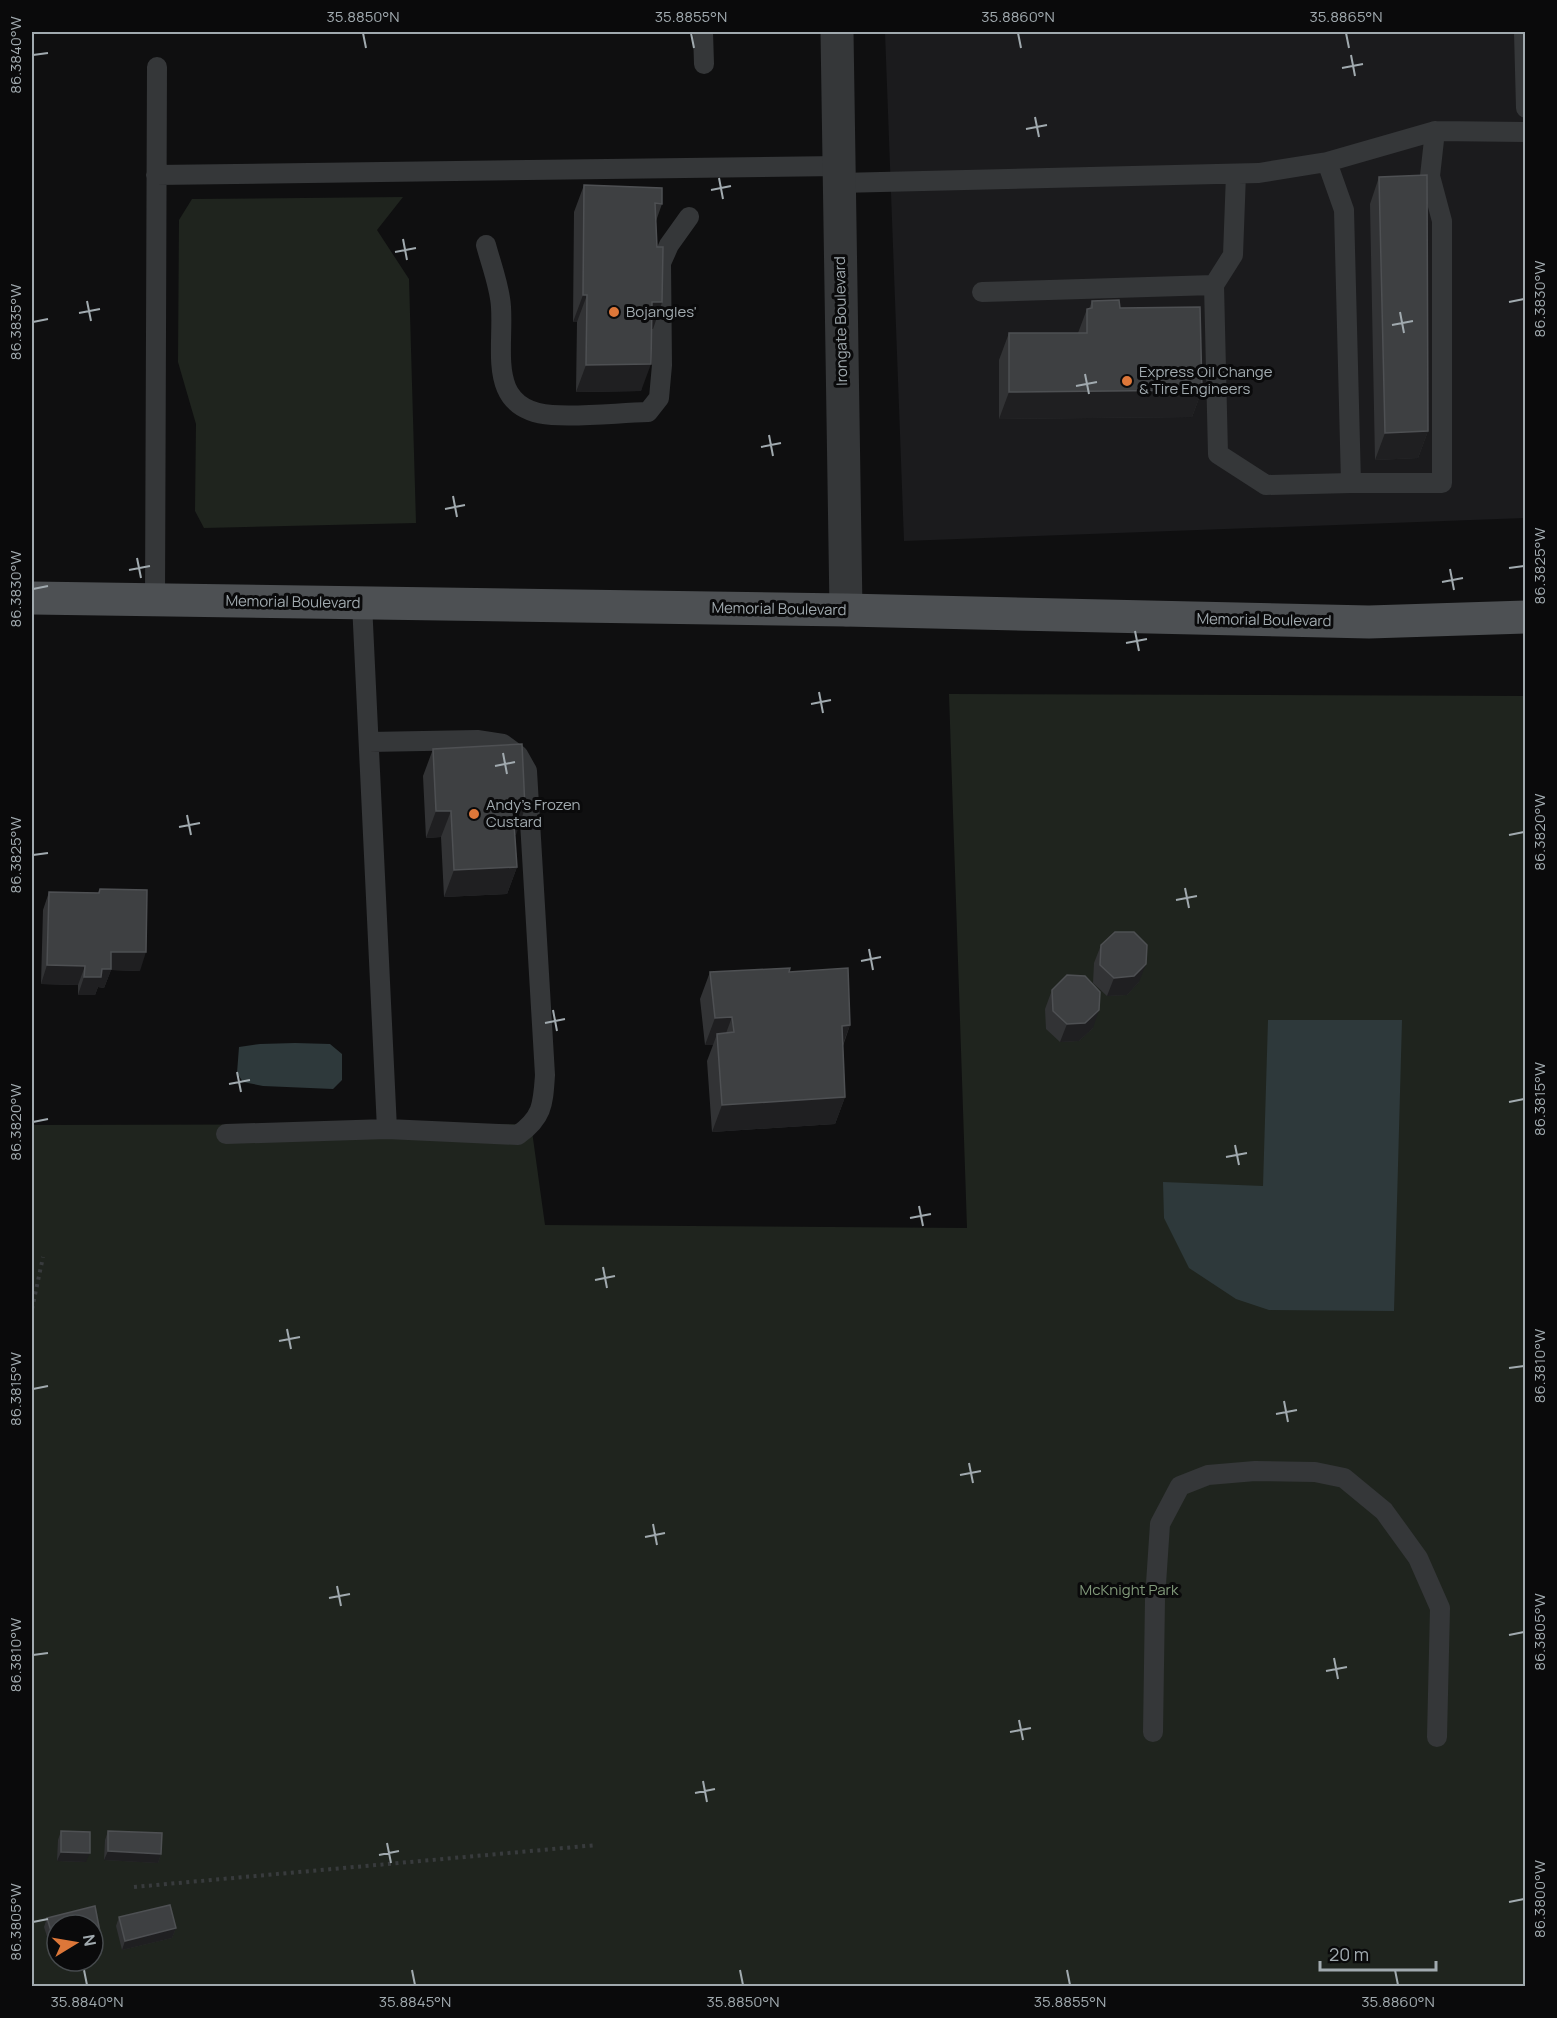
<svg xmlns="http://www.w3.org/2000/svg" width="1557" height="2018" viewBox="0 0 1557 2018" font-family="Manrope,sans-serif">
	<style>
		.built { fill: #1b1b1d }
		.green { fill: #1f241e; fill-rule: evenodd }
		.water { fill: #2e393b }
		.lines { fill: none; stroke-linecap: round; stroke-linejoin: round }
		.path { stroke: #383b3d; stroke-width: 4; stroke-dasharray: 3 4.5; stroke-linecap: butt }
		.service { stroke: #353739; stroke-width: 20 }
		.minor { stroke: #353739; stroke-width: 33 }
		.primary { stroke: #4d5053; stroke-width: 33 }
		.wall { fill: #323335 }
		.shaded-wall { fill: #1f1f21 }
		.building { fill: #3e4042; stroke: #4e5053; stroke-width: 1.5 }
		.ticks { fill: none; stroke: #a1aaaf; stroke-width: 2 }
		.poi-dot { fill: #dd7739; stroke: #0a0a0b; stroke-width: 2 }
		.labels { text-anchor: middle; stroke-width: 6; stroke-linejoin: round; paint-order: stroke }
		.poi-label { font-size: 15px; fill: #a1aaaf; stroke: #0a0a0b; text-anchor: start }
		.street-label { font-size: 15px; fill: #a1aaaf; stroke: #0a0a0b }
		.park-label { font-size: 15px; fill: #81997a; stroke: #0a0a0b }
		.neatline { fill: none; stroke: #a1aaaf; stroke-width: 2 }
		.ticks-label { font-size: 15px; text-anchor: middle; fill: #a1aaaf }
	</style>
	<rect width="100%" height="100%" fill="#0f0f10"/>
	<!-- built -->
	<path class="built" d="M885,32H1525V518L904,541Z"/>
	<!-- green -->
	<path class="green" d="M403,197L377,230L409,279L416,523L204,528L195,511L196,424L178,362L179,220L192,199Z
		M949,694L1525,696V1986H32V1125L531,1124L545,1225L967,1228ZM57,1925H93V1961H57Z"/>
	<!-- water -->
	<path class="water" d="M1268,1020H1402L1394,1311L1269,1310L1236,1299L1189,1268L1164,1218L1163,1182L1263,1186Z
		M295,1043L330,1044L342,1054V1080L333,1089L263,1086L243,1082L237,1073L239,1047L260,1044Z"/>
	<g class="lines">
		<!-- path -->
		<path class="path" d="M32,1309L43,1257
			M134,1887L597,1845"/>
		<!-- service -->
		<path class="service" d="M703,32L704,64
			M1524,32L1526,108
			M1327,162L1344,210L1351,483H1442V221L1430,176L1435,131
			M156,175L839,166
			M839,183L1259,173L1327,162L1435,131L1526,132
			M486,245C491,264 500,287 501,307C504,352 486,410 552,415C583,417 616,413 648,412L659,398L662,365L661,263L669,245L689,217
			M1214,285L1233,255L1236,174
			M982,292L1214,285L1218,454L1266,485L1351,483
			M155,600L157,67
			M369,742L477,740L503,744L518,755L527,771L545,1075C543,1104 543,1117 518,1135L387,1129
			M226,1134L387,1129L362,603
			M1153,1732L1155,1599L1160,1524L1180,1486L1208,1475L1255,1471L1315,1472L1344,1478L1384,1511L1418,1558L1440,1608L1437,1737"/>
		<!-- minor -->
		<path class="minor" d="M837,32L846,610"/>
		<!-- primary -->
		<path class="primary" d="M32,598L846,610L1369,622L1526,617"/>
	</g>
	<!-- wall -->
	<path class="wall" d="M1379,177L1428,431L1418,458L1375,460L1370,204Z
		M584,185L662,204L656,221L657,247L662,302L653,329H651L641,391L576,392L577,322H573L574,212Z
		M1092,301L1120,308L1202,390L1192,417L999,419V360L1009,333H1078L1087,309H1089Z
		M433,749L516,835H515L517,867L507,894L444,897L441,837L426,838L423,776Z
		M100,889L140,971L111,970L104,988L98,987L95,995H78V985L41,984L43,910L49,892L98,893Z
		M1101,945L1139,982L1127,995L1107,996L1093,983L1094,963Z
		M710,972H789L850,1025L843,1046L845,1097L835,1124L712,1132L707,1061L713,1045H705L700,999Z
		M1052,990L1093,1028L1079,1041L1060,1042L1046,1029L1045,1009Z
		M61,1831L86,1862L57,1861L58,1840Z
		M108,1831L161,1854L158,1863L104,1860L105,1840Z
		M95,1906L102,1942L99,1951L93,1952V1925H57V1961H59L55,1962L44,1927L47,1918Z
		M119,1917L176,1928L172,1938L122,1950L116,1926Z"/>
	<!-- shaded-wall -->
	<path class="shaded-wall" d="M583,295H587L577,322H573Z
		M652,302H662L653,329H642Z
		M651,364L641,391L576,392L586,365Z
		M1202,390L1192,417L999,419L1009,392Z
		M1428,431L1418,458L1375,460L1385,433Z
		M525,808L516,835H503L513,809Z
		M436,811H451L441,837L426,838Z
		M517,867L507,894L444,897L454,870Z
		M111,952H146L140,971L111,970L104,988L98,987L95,995H78L84,977L102,969Z
		M1146,964L1139,982L1127,995L1107,996L1114,978Z
		M47,965L85,966L78,985L41,984Z
		M1099,1010L1093,1028L1079,1041L1060,1042L1067,1024Z
		M732,1017L722,1044L717,1034L713,1045H705L715,1018Z
		M850,1025L840,1052L842,1026Z
		M845,1097L835,1124L712,1132L722,1105Z
		M108,1851L161,1854L158,1863L104,1860Z
		M61,1852L90,1853L86,1862L57,1861Z
		M176,1928L172,1938L122,1950L125,1941Z
		M102,1942L99,1951L93,1952V1944Z"/>
	<!-- building -->
	<path class="building" d="M1427,175L1428,431L1385,433L1379,177Z
		M584,185L662,188V204L655,203L657,247H663L662,302H652L651,364L586,365L587,295H583Z
		M1119,300L1120,308L1200,307L1202,390L1009,392V333H1087V309L1092,308V301Z
		M522,744L525,808L513,809L517,867L454,870L451,811H436L433,749Z
		M100,889L147,890L146,952H111V969H102L101,977H84L85,966L47,965L49,892L99,893Z
		M1115,932H1134L1147,945L1146,964L1134,976L1114,978L1100,965L1101,945Z
		M790,968L789,972L848,968L850,1025L842,1026L845,1097L722,1105L717,1034L734,1032L732,1017L715,1018L710,972Z
		M1067,975L1085,976L1100,992L1099,1010L1085,1023L1067,1024L1053,1011L1052,990Z
		M61,1831L90,1832V1853L61,1852Z
		M108,1831L162,1833L161,1854L108,1851Z
		M170,1905L176,1928L125,1941L119,1917Z
		M95,1906L102,1942L93,1944V1925H57V1950L47,1918Z"/>
	<!-- ticks -->
	<path class="ticks" d="M363,33L366,48M691,33L694,48M1018,33L1021,48M1346,33L1349,48M33,55L48,53M1351,55L1355,76M1342,68L1363,64M1035,117L1039,137M1026,129L1047,125M719,178L723,199M711,190L731,186M403,239L407,260M395,252L416,248M87,301L91,321M1509,302L1524,299M1400,312L1404,333M79,313L100,309M33,322L48,319M1392,325L1413,321M1085,374L1089,394M1076,386L1097,382M769,435L773,456M761,447L781,443M453,496L457,517M445,509L465,505M137,558L141,578M1509,568L1524,566M1450,569L1454,590M129,570L150,566M1442,582L1463,578M33,589L48,586M1135,631L1139,651M1126,643L1147,639M819,692L823,713M811,704L831,700M503,753L507,774M495,766L515,762M187,815L191,835M179,827L200,823M1509,835L1524,832M33,855L48,853M1185,888L1189,908M1176,900L1197,896M869,949L873,970M861,961L881,957M553,1010L557,1031M545,1023L565,1019M237,1072L241,1092M229,1084L250,1080M1509,1102L1524,1099M33,1122L48,1119M1235,1145L1239,1165M1226,1157L1247,1153M919,1206L923,1226M910,1218L931,1214M603,1267L607,1288M595,1280L615,1276M287,1329L291,1349M279,1341L300,1337M1509,1368L1524,1366M33,1389L48,1386M1284,1401L1288,1422M1276,1414L1297,1410M969,1463L973,1483M960,1475L981,1471M653,1524L657,1545M645,1537L665,1533M337,1586L341,1606M329,1598L350,1594M1509,1635L1524,1632M33,1655L48,1653M1334,1658L1338,1679M1326,1671L1347,1667M1019,1720L1023,1740M1010,1732L1031,1728M703,1781L707,1802M695,1793L715,1789M387,1843L391,1863M379,1855L399,1851M1509,1902L1524,1899M33,1922L48,1919M84,1970L87,1985M412,1970L415,1985M740,1970L743,1985M1067,1970L1070,1985M1395,1970L1398,1985"/>
	<!-- markers -->
	<g class="poi-dot">
		<circle cx="614" cy="312" r="6"/>
		<circle cx="1127" cy="381" r="6"/>
		<circle cx="474" cy="814" r="6"/>
	</g>
	<g class="labels">
		<!-- poi labels -->
		<g class="poi-label">
			<text x="626" y="317">Bojangles'</text>
			<text x="1139" y="377">Express Oil Change<tspan x="1139" dy="17">&amp; Tire Engineers</tspan></text>
			<text x="486" y="810">Andy's Frozen<tspan x="486" dy="17">Custard</tspan></text>
		</g>
		<!-- street labels -->
		<g class="street-label">
			<text transform="translate(841 321) rotate(-91)" y="5">Irongate Boulevard</text>
			<text transform="translate(293 602) rotate(1)" y="5">Memorial Boulevard</text>
			<text transform="translate(779 609) rotate(1)" y="5">Memorial Boulevard</text>
			<text transform="translate(1264 620) rotate(1)" y="5">Memorial Boulevard</text>
		</g>
		<!-- park labels -->
		<g class="park-label">
			<text x="1129" y="1595">McKnight Park</text>
		</g>
	</g>
	<!-- border -->
	<rect width="1557" height="2018" fill="none" stroke="#0a0a0b" stroke-width="66"/>
	<!-- north arrow -->
	<g transform="translate(75 1943) rotate(79)"><circle r="28" fill="#0a0a0b" stroke="#464a4d" stroke-width="1.5"/>
	<path d="M0-4.5L10 22L0 15L-10 22Z" fill="#dd7739"/>
	<text y="-9" font-size="16" font-weight="bold" text-anchor="middle" fill="#a1aaaf">N</text>
	</g>
	<!-- scale -->
	<path d="M1320 1961v9h116v-9" fill="none" stroke="#a1aaaf" stroke-width="3"/>
	<text x="1329" y="1961" font-size="18" fill="#a1aaaf" stroke="#0a0a0b" stroke-width="4.5" paint-order="stroke">20 m</text>
	<rect x="33" y="33" width="1491" height="1952" class="neatline"/>
	<g class="ticks-label">
		<text x="363" y="22">35.8850°N</text>
		<text x="691" y="22">35.8855°N</text>
		<text x="1018" y="22">35.8860°N</text>
		<text x="1346" y="22">35.8865°N</text>
		<text transform="translate(16 55) rotate(-90)" y="5">86.3840°W</text>
		<text transform="translate(1540 299) rotate(-90)" y="5">86.3830°W</text>
		<text transform="translate(16 322) rotate(-90)" y="5">86.3835°W</text>
		<text transform="translate(1540 566) rotate(-90)" y="5">86.3825°W</text>
		<text transform="translate(16 589) rotate(-90)" y="5">86.3830°W</text>
		<text transform="translate(1540 832) rotate(-90)" y="5">86.3820°W</text>
		<text transform="translate(16 855) rotate(-90)" y="5">86.3825°W</text>
		<text transform="translate(1540 1099) rotate(-90)" y="5">86.3815°W</text>
		<text transform="translate(16 1122) rotate(-90)" y="5">86.3820°W</text>
		<text transform="translate(1540 1366) rotate(-90)" y="5">86.3810°W</text>
		<text transform="translate(16 1389) rotate(-90)" y="5">86.3815°W</text>
		<text transform="translate(1540 1632) rotate(-90)" y="5">86.3805°W</text>
		<text transform="translate(16 1655) rotate(-90)" y="5">86.3810°W</text>
		<text transform="translate(1540 1899) rotate(-90)" y="5">86.3800°W</text>
		<text transform="translate(16 1922) rotate(-90)" y="5">86.3805°W</text>
		<text x="87" y="2007">35.8840°N</text>
		<text x="415" y="2007">35.8845°N</text>
		<text x="743" y="2007">35.8850°N</text>
		<text x="1070" y="2007">35.8855°N</text>
		<text x="1398" y="2007">35.8860°N</text>
	</g>
</svg>
